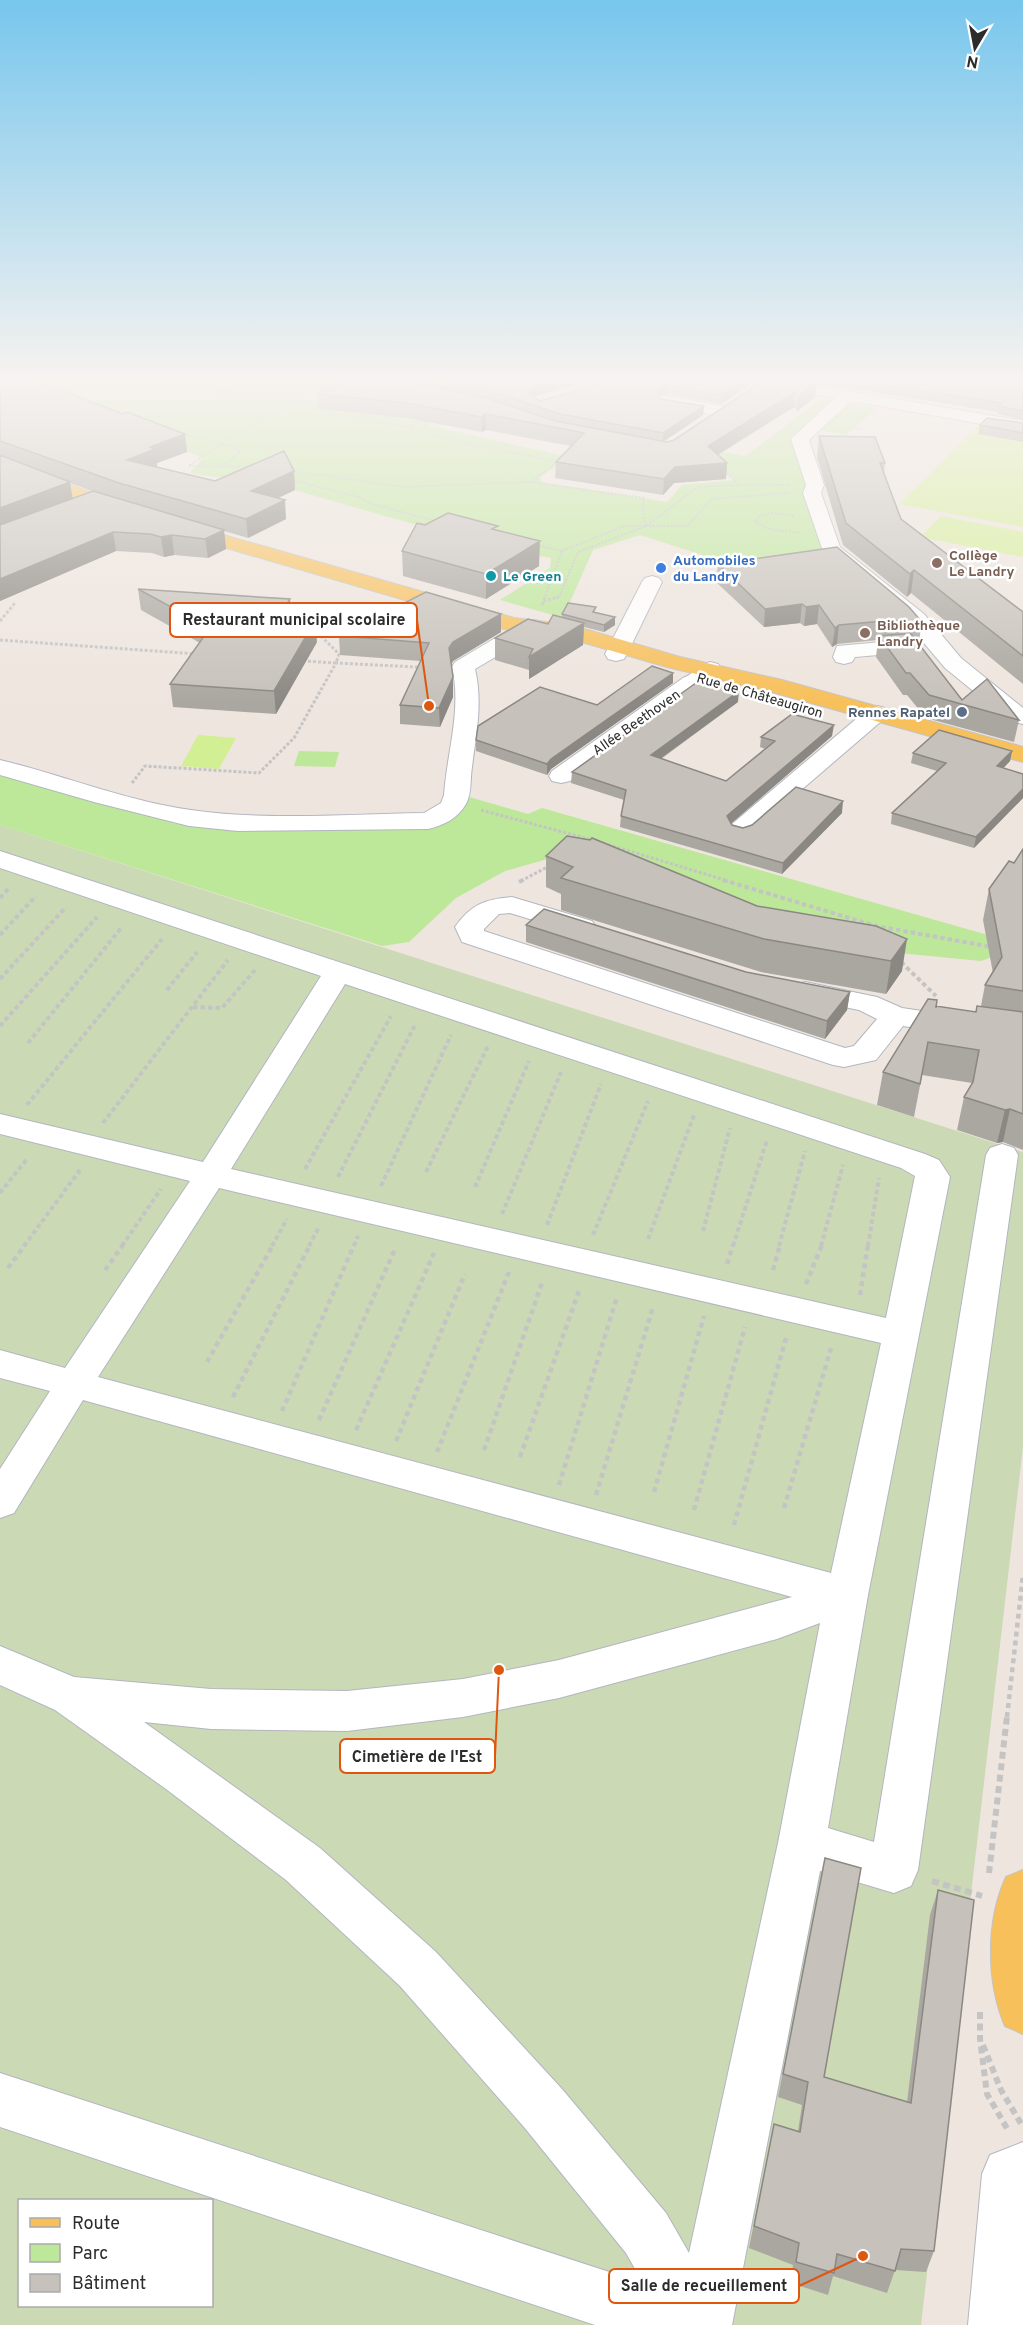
<svg xmlns="http://www.w3.org/2000/svg" width="1023" height="2325" viewBox="0 0 1023 2325" font-family="Overpass,sans-serif">
	<style>
		.green { fill: #bde799 }
		.cemetery { fill: #cbd9b5; fill-rule: evenodd }
		.pitch { fill: #d3ef94 }
		.lines { fill: none; stroke-linecap: round; stroke-linejoin: round }
		.minor-casing { stroke: #b2b6c0; stroke-width: 2 }
		.major-casing { stroke: #c4c4c4; stroke-width: 2 }
		.path-far4 { stroke: #c4c4c4; stroke-width: 2; stroke-dasharray: 2 1.5; stroke-linecap: butt }
		.path-far3 { stroke: #c4c4c4; stroke-width: 3; stroke-dasharray: 3 2; stroke-linecap: butt }
		.path-far2 { stroke: #c4c4c4; stroke-width: 4; stroke-dasharray: 4.5 3; stroke-linecap: butt }
		.path-far1 { stroke: #c4c4c4; stroke-width: 4.5; stroke-dasharray: 5 4; stroke-linecap: butt }
		.path { stroke: #c4c4c4; stroke-width: 6; stroke-dasharray: 7 4.5; stroke-linecap: butt }
		.minor { fill: #fff; fill-rule: evenodd }
		.major { fill: #f7c05a; fill-rule: evenodd }
		.wall { fill: #aaa6a0; fill-rule: evenodd }
		.shaded-wall { fill: #8b8782 }
		.building { fill: #c6c1ba; stroke: #8b8782; stroke-width: 1.5 }
		.education-dot { fill: #8d6e63; stroke: #fff; stroke-width: 2 }
		.shop-dot { fill: #3f7fe0; stroke: #fff; stroke-width: 2 }
		.culture-dot { fill: #0f9aa8; stroke: #fff; stroke-width: 2 }
		.service-dot { fill: #5c6f8a; stroke: #fff; stroke-width: 2 }
		.labels { text-anchor: middle; stroke-width: 5; stroke-linejoin: round; paint-order: stroke }
		.far-education-label { font-size: 14px; font-weight: bold; fill: #785e54; stroke: #fff; text-anchor: start }
		.far-shop-label { font-size: 14px; font-weight: bold; fill: #366cbe; stroke: #fff; text-anchor: start }
		.far-culture-label { font-size: 14px; font-weight: bold; fill: #0d838f; stroke: #fff; text-anchor: start }
		.far-street-label { font-size: 14px; fill: #2c2c2c; stroke: #fff }
		.far-service-label { font-size: 14px; font-weight: bold; fill: #4e5e75; stroke: #fff; text-anchor: end }
		.leader { fill: none; stroke: #df570e; stroke-width: 2 }
		.callout-dot { fill: #df570e; stroke: #fff; stroke-width: 2 }
		.callout { fill: #fff; stroke: #df570e; stroke-width: 2 }
		.callout-label { font-size: 16px; text-anchor: middle; font-weight: bold; fill: #2c2c2c }
	</style>
	<rect width="100%" height="100%" fill="#eee5de"/>
	<!-- green -->
	<path class="green" d="M0,379H352L305,396L319,402L466,403L427,425L577,459L559,464L540,477L541,482L667,502L682,485L735,480L715,462L684,445L746,456L821,399L877,408L846,435L802,427L791,436L826,553L727,563L640,535L593,550L563,618L500,600L550,568L551,558L500,549L291,489L190,473L203,458L25,386L0,387Z
		M299,751L339,752L335,767L294,766Z
		M0,772L176,824L414,826L462,795L528,814L542,808L1023,945L981,961L848,948L558,856L505,871L456,898L409,942L382,946L0,825Z"/>
	<!-- cemetery -->
	<path class="cemetery" d="M0,825L1023,1152V1447L921,2325H0ZM20,2200H212V2306H20Z"/>
	<!-- pitch -->
	<path class="pitch" d="M981,423L1023,430V527L899,504Z
		M941,516L1023,532V557L920,537Z
		M198,735L236,738L219,769L181,766Z"/>
	<g class="lines">
		<defs>
			<path id="minor" d="M744,379H780L1023,421V431L851,401L809,440L824,485L821,493L840,547L924,614L961,658L1023,708V724L1010,721L945,668L908,624L824,554L803,493L806,485L791,439L835,398L752,384Z
				M667,396L726,407L734,412L726,417L661,405L659,401L661,397Z
				M652,576L659,578L662,582L627,654L624,659L616,661L608,659L605,654L642,582L645,578Z
				M532,620L540,621L543,626L540,631L475,669C483,703 476,734 472,767C470,779 472,793 466,804C457,819 444,825 428,829L238,831L189,826L94,802L0,775V760C63,775 126,801 191,810C265,821 349,814 424,813L441,803L444,795C447,752 462,710 452,667L455,662L524,621Z
				M893,641L901,643L904,648L901,653L855,657L852,662L844,664L836,662L833,657L837,646Z
				M710,662L718,664L721,669L711,683L699,688L570,781L561,783L552,781L549,776L552,771L683,678C694,674 699,665 710,662Z
				M877,706L885,708L889,713L885,718L750,834L741,837L732,834L728,829L732,824L869,708Z
				M0,851L925,1154L939,1160L950,1177L868,1595L828,1828L874,1842L986,1155L990,1148L1002,1144L1014,1148L1018,1155L918,1870L911,1886L894,1893L820,1871L732,2325H595L0,2127V2073L643,2283L626,2253L524,2127L400,1986L286,1880L166,1789L55,1710L0,1685V1646L74,1677L211,1689L347,1691L463,1679L559,1660L792,1597L83,1400L14,1513L0,1518V1469L50,1391L0,1378V1350L65,1368L190,1181L0,1134V1114L203,1162L321,976L0,868ZM345,984L901,1168L915,1176L886,1318L231,1169ZM219,1188L881,1343L831,1573L98,1377ZM820,1623L778,1843L689,2253L666,2213L562,2089L436,1952L320,1848L144,1722L211,1729L347,1731L463,1717L559,1698L777,1639Z
				M512,897L592,921L596,927L592,933L582,935L510,913L499,914L484,929V931L845,1048L854,1046L877,1019L859,1010L795,997L790,991L795,985L805,982L877,997L902,1008L1023,1026V1044L903,1026L876,1060L844,1067L833,1065L462,942L455,927C471,904 486,899 512,897Z
				M1023,2142V2325H968L982,2174L990,2155Z"/>
			<path id="major" d="M0,459L131,507L133,511L131,515H117L0,470Z
				M182,523L514,618L571,625L680,657L782,680L1023,747V762L768,691L667,667L561,636L504,629L175,533L172,529L175,525Z
				M1023,1870V2034L1005,2026C986,1981 986,1921 1006,1877Z"/>
		</defs>
		<!-- minor casing -->
		<use href="#minor" class="minor-casing"/>
		<!-- major casing -->
		<use href="#major" class="major-casing"/>
		<!-- path-far4 -->
		<path class="path-far4" d="M183,379L211,390L290,398L296,403L344,417L410,427L415,432L559,462
			M61,391L78,395L84,401
			M290,398L323,387
			M410,427L425,419
			M848,427L862,429
			M181,434L234,447L240,452L221,467
			M190,465L241,431L296,403
			M189,466L251,467
			M722,469L740,485H790
			M291,471L405,487L530,482L644,498L642,510L646,526
			M290,480L359,497L371,504L436,521
			M530,482L558,462
			M794,516L772,513L759,516L756,522L769,529L800,533
			M536,545L562,551
			M544,599L562,551L624,526H687L712,499L789,493
			M553,599L559,597L578,552L646,526L698,487L740,485"/>
		<!-- path-far3 -->
		<path class="path-far3" d="M543,601L559,597
			M542,605L545,597
			M0,621L15,603
			M0,640L197,654
			M303,661L336,663L339,654L313,628
			M132,783L145,766L259,773L294,738L336,663L417,667
			M481,810L596,841
			M603,843L728,881
			M521,881L549,866"/>
		<!-- path-far2 -->
		<path class="path-far2" d="M723,880L876,926L992,947
			M519,882L523,880
			M0,898L9,888
			M0,935L36,896
			M901,962L936,996
			M0,979L66,907
			M167,990L197,952
			M193,1007L222,1008L255,970
			M0,1026L97,917
			M28,1043L122,927
			M27,1105L162,939
			M103,1123L228,960
			M305,1169L391,1016
			M426,1172L488,1046
			M338,1177L416,1023
			M381,1186L451,1035
			M475,1187L529,1061
			M0,1193L27,1159
			M502,1214L561,1072
			M547,1225L601,1084
			M703,1231L730,1128
			M593,1235L648,1101
			M648,1239L694,1115
			M24,1246L80,1170
			M122,1246L161,1189
			M272,1246L287,1219
			M309,1246L319,1227
			M354,1246L358,1236
			M733,1246L767,1140
			M779,1246L805,1151
			M821,1246L843,1165
			M868,1246L879,1178"/>
		<!-- path-far1 -->
		<path class="path-far1" d="M727,1264L733,1245
			M8,1268L25,1245
			M105,1270L123,1245
			M773,1270L780,1245
			M806,1284L822,1245
			M860,1295L868,1245
			M207,1362L273,1245
			M233,1397L310,1245
			M282,1411L354,1245
			M319,1420L395,1249
			M356,1430L434,1253
			M396,1441L465,1274
			M484,1450L543,1280
			M437,1452L509,1272
			M520,1457L580,1288
			M559,1485L617,1297
			M654,1492L704,1316
			M596,1495L653,1307
			M784,1508L831,1348
			M694,1510L745,1327
			M734,1525L786,1338
			M1007,1717L1023,1575"/>
		<!-- path -->
		<path class="path" d="M989,1873L1007,1716
			M932,1881L982,1896
			M980,2012V2039L987,2094L1008,2130
			M983,2045L1001,2090L1023,2127"/>
		<!-- minor -->
		<use href="#minor" class="minor"/>
		<!-- major -->
		<use href="#major" class="major"/>
	</g>
	<!-- wall -->
	<path class="wall" d="M0,379L123,414L185,434L187,452L157,463V467H156L215,481L294,471L295,490L277,498L286,519L248,538L224,531L226,549L208,558L174,555L164,557L152,553L116,551L0,601ZM70,483L92,491L72,498Z
		M320,379H596L532,397L540,401L617,379L749,385L721,404L667,394L661,395L660,396L661,399L704,406L703,415L664,441L667,442L674,440L766,379H1023V420L998,414V412L817,383L815,397L797,411L794,407L718,455L727,463L726,479L674,483L663,495L555,478L556,462L571,446L486,430L482,432L407,418L318,409L317,394L321,393Z
		M1023,423V442L978,434L980,425Z
		M819,436L885,463L884,474L901,519L1023,612V684L911,593L907,597L843,545L817,457Z
		M425,525L498,531L539,566L486,599L403,576L402,551Z
		M718,564L922,622L919,641H916L962,700L1019,720L1014,742L926,718L907,695H903L876,657L878,640L837,644L832,647L817,624L804,626L800,623L764,627L716,582Z
		M138,589L290,599L291,619L317,642L276,714L173,707L170,684L200,643L141,610Z
		M501,614V632L453,661L451,665L453,697L440,727L400,724V705L421,661L340,655L339,636Z
		M562,614L615,625L604,632L584,627L583,645L529,679V670L495,660V638L548,624L562,618Z
		M673,673V683L551,769L547,775L476,751V740L597,705Z
		M738,702L661,759L726,781L765,749L760,747L761,737L832,736L731,823L732,825L743,828L842,813L782,874L620,827L621,816L624,800L571,783L572,772Z
		M1012,751L1010,761L1003,768L1023,774V798L974,848L891,824L892,813L937,771L911,763L913,753Z
		M1023,849V1150L1003,1142L997,1143L957,1130L964,1097L971,1085L972,1083L922,1075L914,1117L877,1105L883,1072L936,1008L976,1012L981,1006L985,985L993,973L983,920L989,889L1014,863Z
		M546,856L757,906L876,926L902,971L886,994L761,972L561,910V894L546,887Z
		M526,925L746,972L850,992L847,1010L825,1039L526,942Z
		M820,1883L824,2077L907,2102L930,1915L938,1890L934,2251L926,2272L895,2270L887,2293L833,2276L828,2295L791,2283L793,2265L749,2248L774,2124L798,2131L802,2105L778,2097Z"/>
	<!-- shaded-wall -->
	<path class="shaded-wall" d="M566,379H596L532,397L529,395L532,388Z
		M745,379H749V385L721,404V395Z
		M817,382L815,397L797,411L798,396Z
		M668,385L667,394L661,395L657,400V391L661,386Z
		M795,392L794,407L707,461L708,446Z
		M704,406L703,415L663,442V433Z
		M486,414V430L482,432L481,417Z
		M185,434L187,452L157,463V467L129,478L127,460L150,447Z
		M727,463L726,479L674,483L663,495L664,479L675,467Z
		M294,471L295,490L253,510L251,491Z
		M70,482L73,501L0,529V508Z
		M285,500L286,519L248,538L246,519Z
		M224,530L226,549L208,558L205,539Z
		M113,532L116,551L0,601V579Z
		M172,535L174,555L164,557L161,537Z
		M540,541L539,566L486,599V574Z
		M914,570L911,593L907,597L910,574Z
		M290,599L292,621L278,618Z
		M802,604L800,623L764,627L765,609Z
		M819,605L817,624L804,626L806,607Z
		M501,614V632L453,661L450,667L449,648L453,642Z
		M615,617V625L604,632V625Z
		M315,621L317,642L276,714L274,691Z
		M584,623L583,645L529,679V657Z
		M839,625L837,644L832,647L835,628Z
		M673,673V683L551,769L547,775V764L551,759Z
		M453,677V697L440,727L439,708Z
		M739,691L738,702L650,766L651,755Z
		M834,725L832,736L726,828L727,816Z
		M1012,751L1010,761L995,777L997,766Z
		M1023,789V798L974,848L976,837Z
		M843,801L842,813L782,874L783,863Z
		M907,939L902,971L886,994L891,961Z
		M850,992L847,1010L825,1039L827,1021Z
		M1010,1109L1003,1142L997,1143L1005,1110Z"/>
	<!-- building -->
	<path class="building" d="M0,379H30L123,414L127,412L185,434L150,447L155,449L127,460L215,481L284,451L294,471L251,491L285,500L246,519L119,483L0,441Z
		M321,379H392L483,397L555,421L667,442L674,440L766,379H798L817,382L798,396L795,392L708,446L727,463L675,467L664,479L556,462L584,433L486,414L481,417L407,403L317,394L346,384Z
		M433,379H566L532,388L529,395L540,401L617,379H745L721,395L668,385L661,386L657,391L661,399L704,406L663,433L560,414L488,390Z
		M848,379H1023V411L999,406L1001,403Z
		M987,418L1023,423V433L980,425Z
		M819,436L875,437L885,463H880L901,519L1023,612V656L914,570L910,574L846,523Z
		M0,455L70,482L0,508Z
		M93,491L224,530L205,539L172,535L161,537L150,534L113,532L0,579V525Z
		M448,513L498,526L492,529L540,541L486,574L402,551L417,523L425,525Z
		M837,547L909,607L922,622L906,623L895,620L839,625L835,628L819,605L806,607L802,604L765,609L718,564Z
		M138,589L290,599L278,618L315,621L274,691L170,684L210,628Z
		M426,592L501,614L453,642L449,648L453,677L439,708L400,705L429,643L339,636Z
		M568,603L596,607L593,612L615,617L604,625L562,614Z
		M553,615L584,623L529,657L533,649L495,638L528,619L548,624Z
		M908,630L962,700L987,679L1019,720L929,695L910,673H906L879,636L904,634Z
		M652,666L673,673L551,759L547,764L476,740L478,726L540,687L597,705Z
		M700,680L739,691L651,755L726,781L775,741L761,737L792,714L834,725L727,816L732,825L743,828L752,825L796,787L843,801L783,863L621,816L626,790L572,772Z
		M939,730L1012,751L997,766L1023,774V789L976,837L892,813L946,763L913,753Z
		M567,836L590,840L592,838L757,906L876,926L907,939L891,961L764,939L561,878L573,867L546,856Z
		M1023,849V991L985,985L1002,957L989,889L1009,861L1014,863Z
		M544,909L746,972L850,992L827,1021L526,925Z
		M928,999L937,1000L936,1008V1006L976,1012L977,1006L1023,1012V1114L1010,1109L1005,1110L964,1097L973,1082L979,1050L928,1042L920,1084L883,1072Z
		M825,1858L861,1868L824,2077L911,2103L938,1890L974,1900L934,2251L901,2249L895,2271L837,2254L834,2273L796,2262L799,2243L754,2226L774,2124L800,2132L808,2082L783,2074Z"/>
	<!-- sky -->
	<linearGradient id="sky" x2="0" y2="1"><stop stop-color="#77c6ed"/><stop offset="0.54" stop-color="#f7f3f0"/><stop offset="1" stop-color="#f7f3f0" stop-opacity="0"/></linearGradient>
	<rect width="1023" height="704" fill="url(#sky)"/>
	<!-- markers -->
	<g class="education-dot">
		<circle cx="937" cy="563" r="6"/>
		<circle cx="865" cy="633" r="6"/>
	</g>
	<circle class="shop-dot" cx="661" cy="568" r="6"/>
	<circle class="culture-dot" cx="491" cy="576" r="6"/>
	<circle class="service-dot" cx="962" cy="712" r="6"/>
	<g class="labels">
		<!-- far-education labels -->
		<g class="far-education-label">
			<text x="949" y="560">Collège<tspan x="949" dy="16">Le Landry</tspan></text>
			<text x="877" y="630">Bibliothèque<tspan x="877" dy="16">Landry</tspan></text>
		</g>
		<!-- far-shop labels -->
		<g class="far-shop-label">
			<text x="673" y="565">Automobiles<tspan x="673" dy="16">du Landry</tspan></text>
		</g>
		<!-- far-culture labels -->
		<g class="far-culture-label">
			<text x="503" y="581">Le Green</text>
		</g>
		<!-- far-street labels -->
		<g class="far-street-label">
			<text transform="translate(760 695) rotate(16)" y="5">Rue de Châteaugiron</text>
			<text transform="translate(636 722) rotate(-35)" y="5">Allée Beethoven</text>
		</g>
		<!-- far-service labels -->
		<g class="far-service-label">
			<text x="950" y="717">Rennes Rapatel</text>
		</g>
	</g>
	<!-- callouts -->
	<path class="leader" d="M429 706L417 620M499 1670L495 1756M863 2256L799 2286"/>
	<g class="callout-dot">
		<circle cx="429" cy="706" r="6"/>
		<circle cx="499" cy="1670" r="6"/>
		<circle cx="863" cy="2256" r="6"/>
	</g>
	<g class="callout">
		<rect x="170" y="603" width="247" height="34" rx="6"/>
		<rect x="340" y="1739" width="155" height="34" rx="6"/>
		<rect x="609" y="2269" width="190" height="34" rx="6"/>
	</g>
	<g class="callout-label">
		<text x="294" y="625">Restaurant municipal scolaire</text>
		<text x="417" y="1762">Cimetière de l'Est</text>
		<text x="704" y="2291">Salle de recueillement</text>
	</g>
	<!-- legend -->
	<rect x="18" y="2199" width="195" height="108" fill="#ffffff" stroke="#ababab" stroke-width="1.5"/>
	<rect x="30" y="2218" width="30" height="9" fill="#f7c05a" stroke="#ababab" stroke-width="1.5"/>
	<text x="72" y="2229" font-size="18" fill="#2c2c2c">Route</text>
	<rect x="30" y="2244" width="30" height="18" fill="#bde799" stroke="#ababab" stroke-width="1.5"/>
	<text x="72" y="2259" font-size="18" fill="#2c2c2c">Parc</text>
	<rect x="30" y="2274" width="30" height="18" fill="#c6c1ba" stroke="#ababab" stroke-width="1.5"/>
	<text x="72" y="2289" font-size="18" fill="#2c2c2c">Bâtiment</text>
	<!-- north arrow -->
	<g transform="translate(975 48) rotate(190)" stroke="#ffffff" stroke-width="4.5" paint-order="stroke">
	<path d="M0-4.5L10 22L0 15L-10 22Z" fill="#2c2c2c"/>
	<text y="-9" font-size="16" font-weight="bold" text-anchor="middle" fill="#2c2c2c">N</text>
	</g>
</svg>
